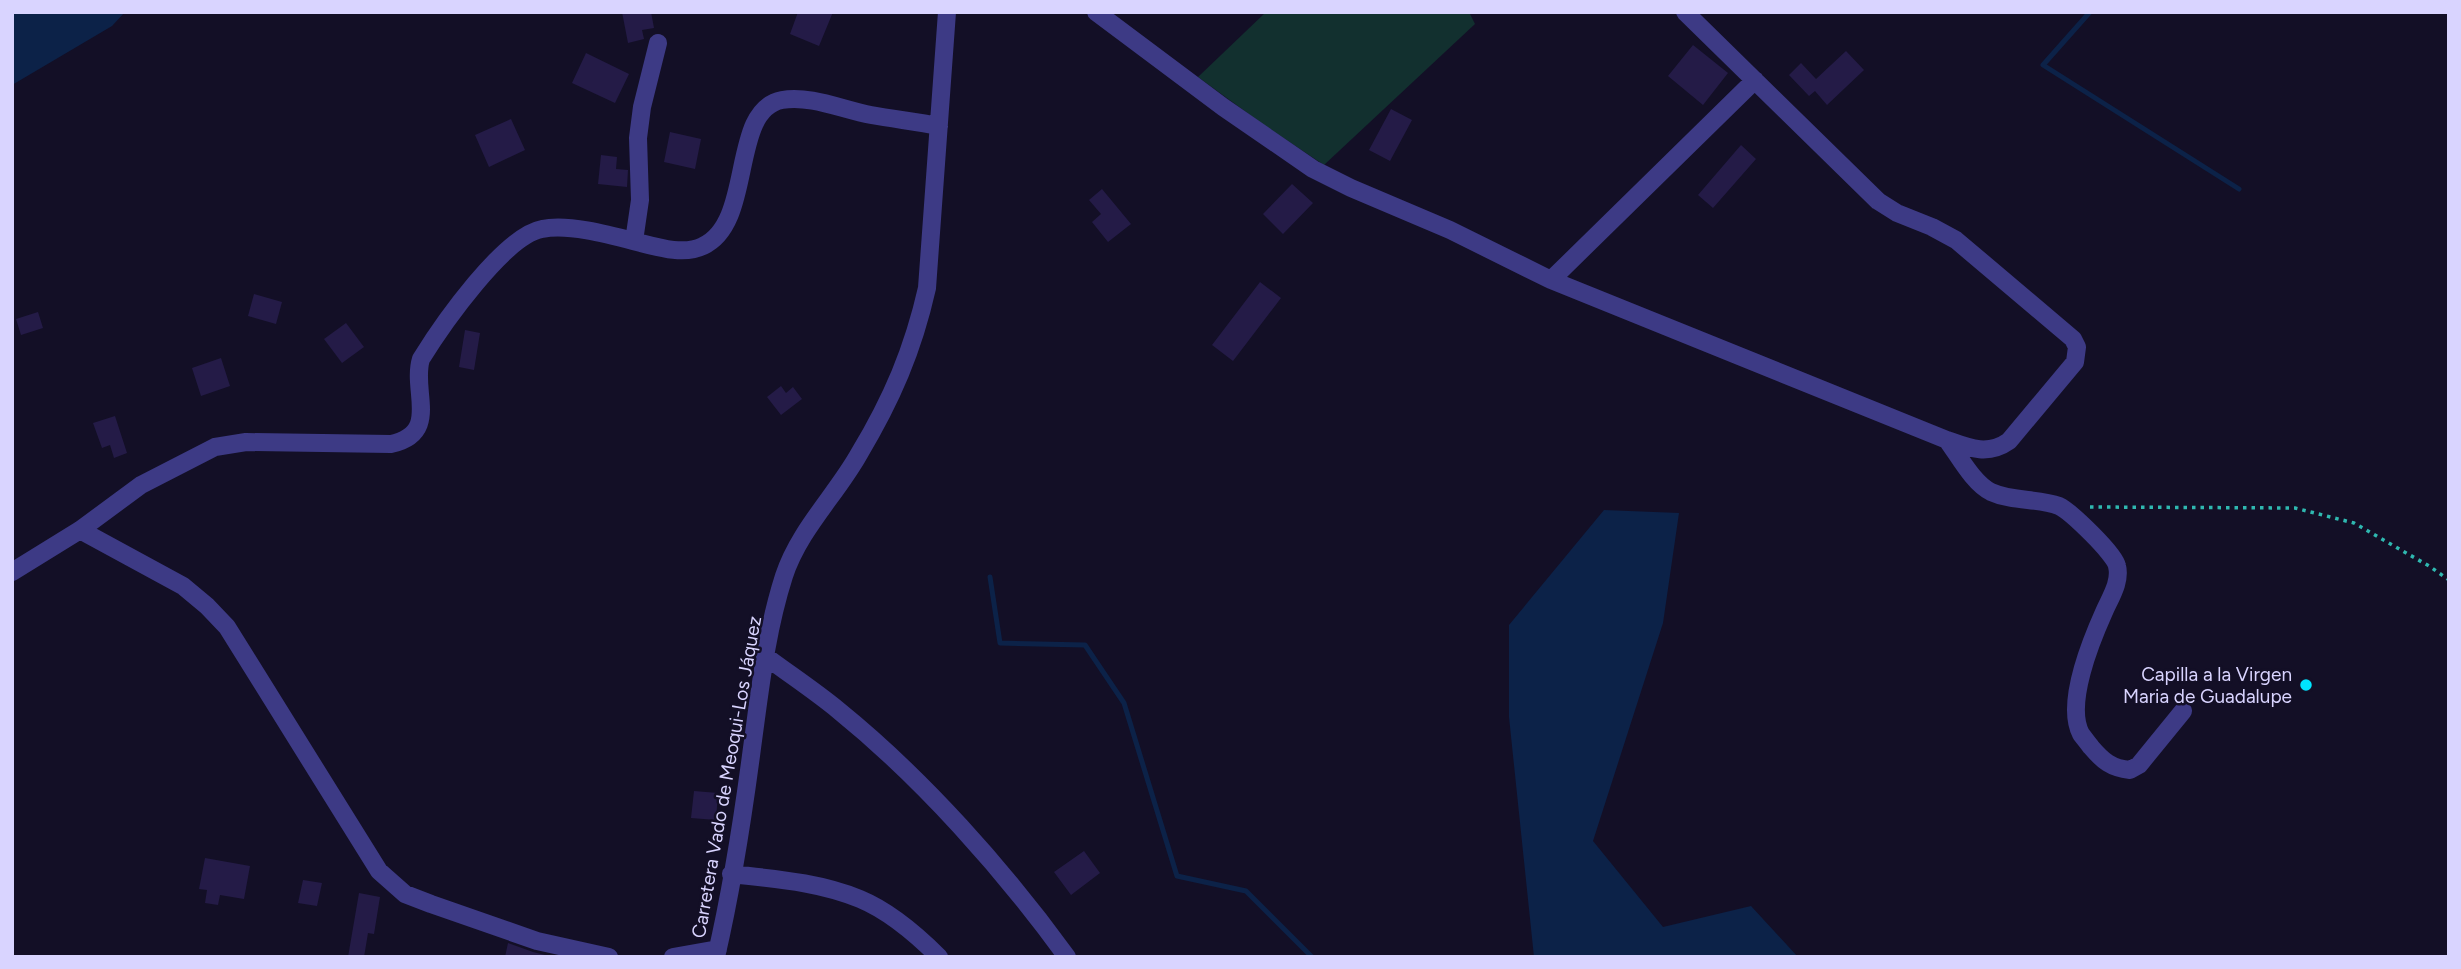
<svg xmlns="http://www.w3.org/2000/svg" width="2461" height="969" viewBox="0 0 2461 969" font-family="Figtree,sans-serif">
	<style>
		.green { fill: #12302f }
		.water { fill: #0c2248 }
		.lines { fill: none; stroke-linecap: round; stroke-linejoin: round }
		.stream { stroke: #0c2248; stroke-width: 5 }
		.building { fill: #241b47 }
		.path { stroke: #2fb8b0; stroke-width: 3.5; stroke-dasharray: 3.5 5; stroke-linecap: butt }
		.minor { stroke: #3d3a85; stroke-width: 18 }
		.poi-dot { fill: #00e5ff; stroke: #130f26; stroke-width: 2.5 }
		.labels { text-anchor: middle; stroke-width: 5; stroke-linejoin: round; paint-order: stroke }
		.poi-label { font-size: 19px; fill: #d9d4ff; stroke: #130f26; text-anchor: end }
		.street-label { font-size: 19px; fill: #d9d4ff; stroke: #130f26 }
	</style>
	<rect width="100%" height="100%" fill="#130f26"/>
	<!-- green -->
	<path class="green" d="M1266,12H1469L1475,24L1324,165L1264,125L1198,77Z"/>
	<!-- water -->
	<path class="water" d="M12,12H125L112,26L12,85Z
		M1604,510L1679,513L1663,623L1593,841L1663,927L1751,906L1798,957H1534L1509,717V625Z"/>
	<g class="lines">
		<!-- stream -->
		<path class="stream" d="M2090,12L2043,65L2239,189
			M990,577L1000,643L1085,645L1124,703L1177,876L1246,891L1312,957"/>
	</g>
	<!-- building -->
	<path class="building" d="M622,12H651L654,28L642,30L644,39L628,43Z
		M798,12H833L819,46L790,34Z
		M1693,45L1728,73L1703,105L1668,76Z
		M1846,51L1864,70L1827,105L1815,91L1809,96L1789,75L1801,63L1816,79Z
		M586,53L629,74L615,103L572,83Z
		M1391,109L1412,120L1390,161L1369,150Z
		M511,119L525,150L489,167L475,135Z
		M670,132L701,139L695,169L664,162Z
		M1741,145L1756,159L1713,208L1698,195Z
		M601,155L617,157L616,169L628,170L627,187L598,184Z
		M1292,184L1313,203L1283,234L1263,214Z
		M1102,189L1131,224L1108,242L1092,222L1101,214L1089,200Z
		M1260,282L1281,298L1233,361L1212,345Z
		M254,294L282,302L276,324L248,316Z
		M38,312L43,328L21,335L16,319Z
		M346,323L364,347L342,363L324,339Z
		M465,330L480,333L474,370L459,367Z
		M221,358L230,386L201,396L192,368Z
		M781,386L786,393L793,387L802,399L781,415L767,397Z
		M115,416L127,453L114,458L110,445L102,448L93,423Z
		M694,791L718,793L716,820L691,818Z
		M1084,851L1100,873L1071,895L1054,872Z
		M205,858L250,866L244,899L220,895L218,905L205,903L207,890L199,889Z
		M303,880L322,883L317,906L298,903Z
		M359,893L380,897L374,934L368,933L364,957H348Z
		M508,943L533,952L553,957H505Z"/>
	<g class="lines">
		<!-- path -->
		<path class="path" d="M2090,507L2295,508L2354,523L2429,566L2449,580"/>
		<!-- minor -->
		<path class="minor" d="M1096,12L1223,107L1313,169L1351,188L1450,230L1551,280L1947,440C1969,448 1988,456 2009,441L2075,362L2077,347L2073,339L1956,240L1932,227L1897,213L1878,201L1685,12
			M634,241L640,200L638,138L642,107L658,43
			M1551,280L1755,80
			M1947,440C1959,456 1973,483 1991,492C2013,502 2038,498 2059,506C2070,511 2115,554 2117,566C2121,582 2110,598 2104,612C2091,641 2065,704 2081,734C2084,738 2088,743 2091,747C2103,761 2111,768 2130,770L2139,765L2183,711
			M80,530L183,586L207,606L227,627L379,871L405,894L431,904L537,941L609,957
			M12,572L80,530L141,485L215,447L246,442L391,444C441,433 411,391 421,359C442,325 504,236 542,229C569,223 614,236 641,243C660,248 685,255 703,246C755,222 729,110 782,100C811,95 843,110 871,115C894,119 917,122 939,126
			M765,656C789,674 815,691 838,710C922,778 1004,870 1067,957
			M731,874C775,879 819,882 860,899C889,911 917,935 939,957
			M673,957L718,949
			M716,957C732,888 743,817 752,748C760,690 766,632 784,576C799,530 836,495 859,454C892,399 913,350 927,288L947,12"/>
	</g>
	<!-- markers -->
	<circle class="poi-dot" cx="2306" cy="685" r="7"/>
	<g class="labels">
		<!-- poi labels -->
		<g class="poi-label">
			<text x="2292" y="681">Capilla a la Virgen<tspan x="2292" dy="22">Maria de Guadalupe</tspan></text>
		</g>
		<!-- street labels -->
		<g class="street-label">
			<text transform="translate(726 777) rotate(-80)" y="7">Carretera Vado de Meoqui-Los Jáquez</text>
		</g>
	</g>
	<!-- border -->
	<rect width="2461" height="969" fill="none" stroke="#d9d4ff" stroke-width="28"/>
</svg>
